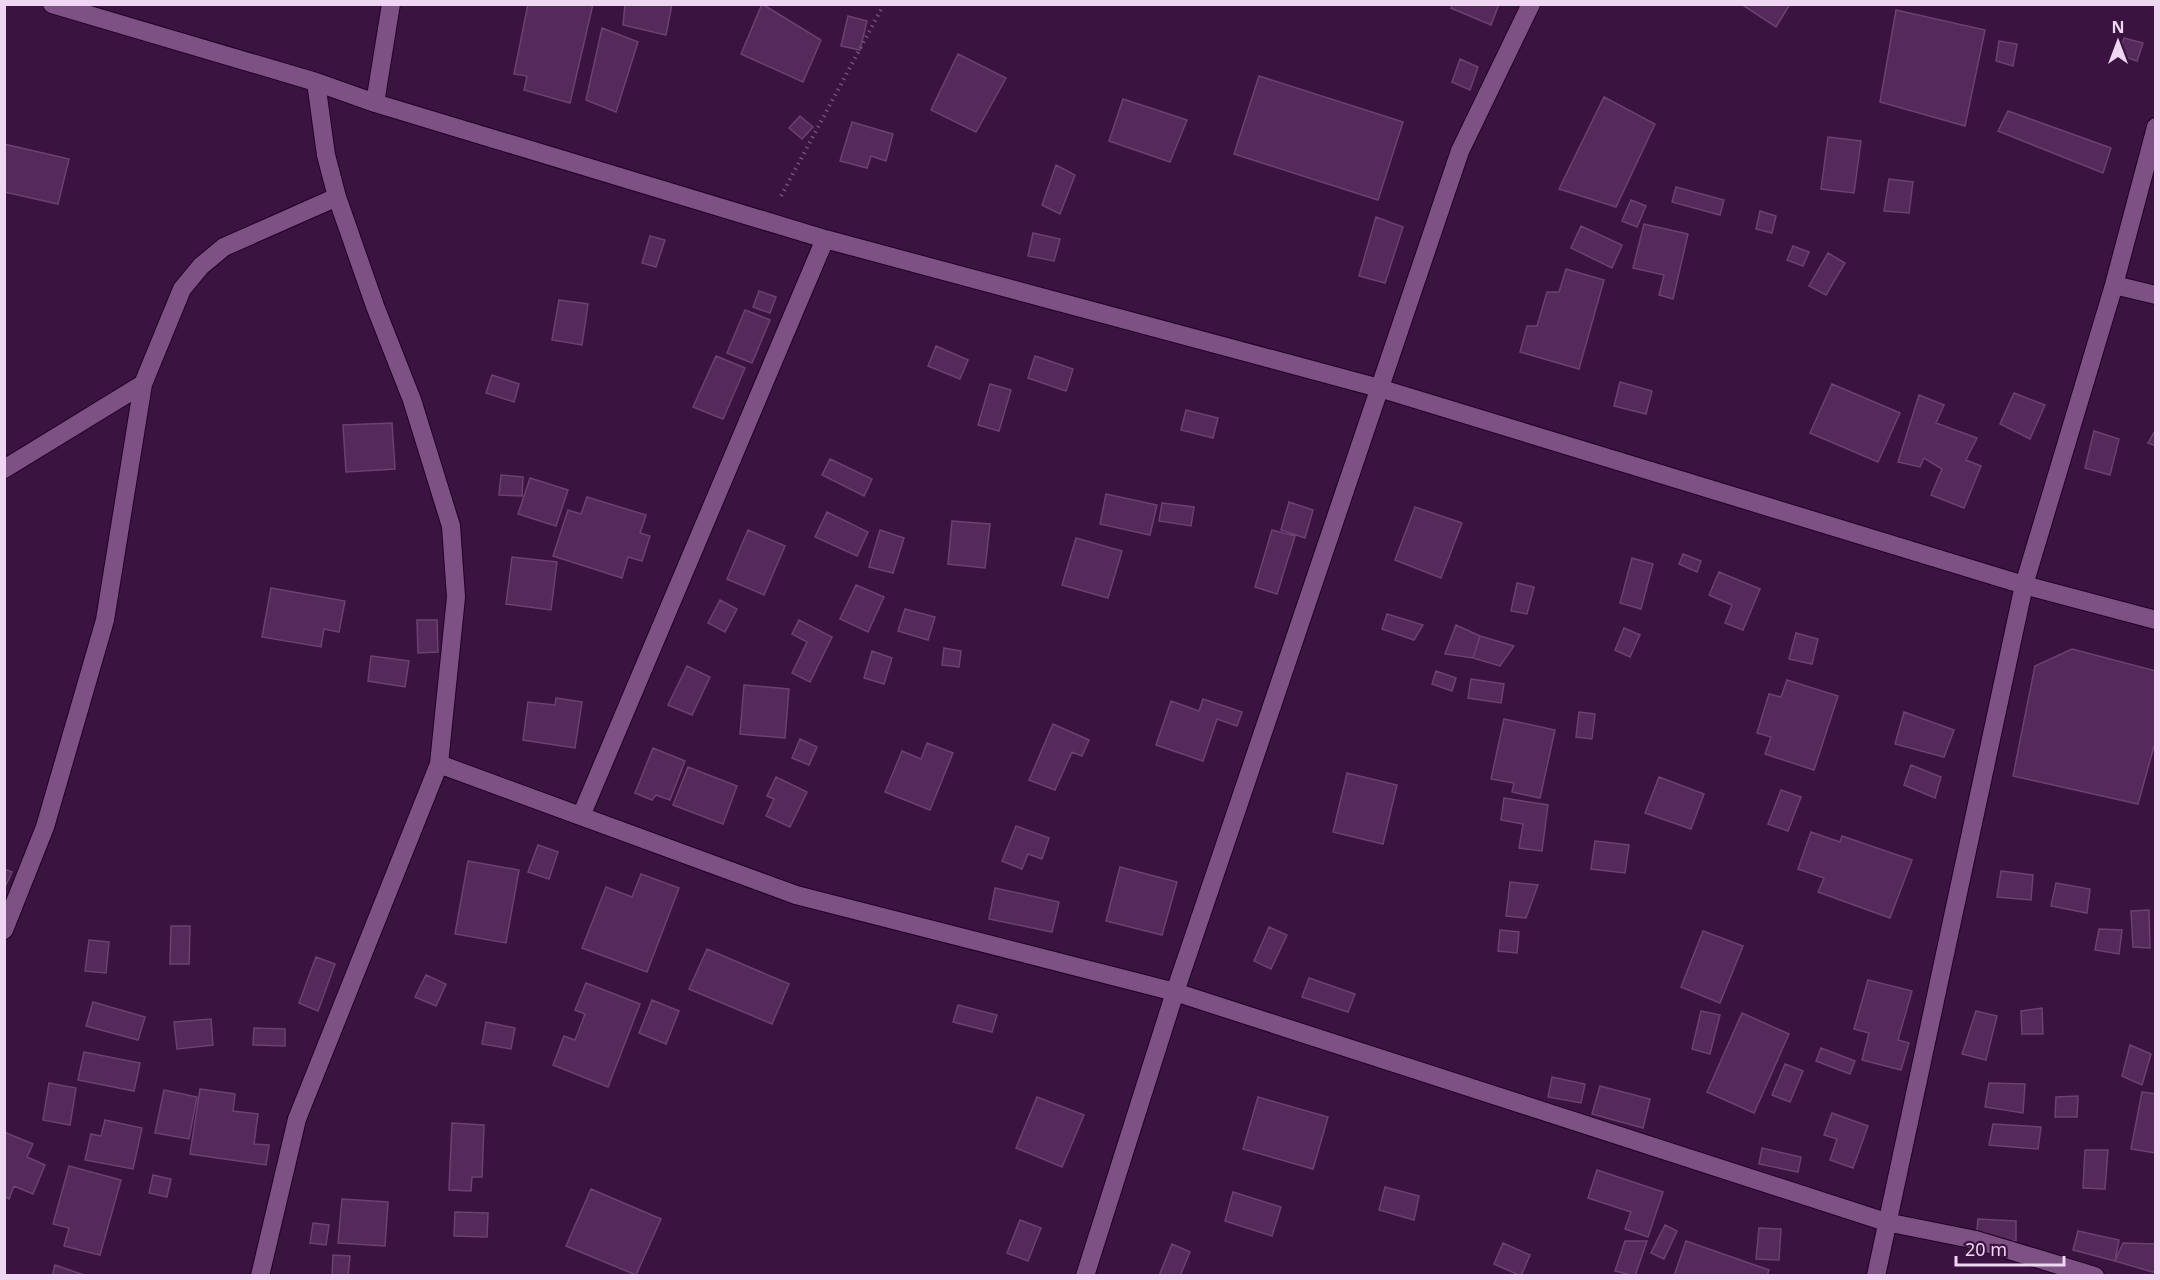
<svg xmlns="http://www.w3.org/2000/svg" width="2160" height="1280" viewBox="0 0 2160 1280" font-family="'Noto Sans',sans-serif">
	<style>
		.building { fill: #532a59; stroke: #6c4172; stroke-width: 1.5 }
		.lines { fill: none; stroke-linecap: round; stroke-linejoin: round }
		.minor-casing { stroke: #210026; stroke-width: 20 }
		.path { stroke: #714e77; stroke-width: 4; stroke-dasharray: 1.5 4.5; stroke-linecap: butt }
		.minor { stroke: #7d5183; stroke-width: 18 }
	</style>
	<rect width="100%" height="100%" fill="#3b1341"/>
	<!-- building -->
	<path class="building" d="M528,4H593L570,103L524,90L527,76L514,74Z
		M625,4H672L666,35L623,25Z
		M762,4L821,40L803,82L741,54Z
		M1453,4H1499L1491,25L1451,8Z
		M1741,4H1790L1776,27Z
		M1896,10L1985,30L1965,126L1880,102Z
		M848,16L867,21L860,50L841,46Z
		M602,28L638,42L616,112L586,100Z
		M2124,38L2143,43L2137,61L2119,55Z
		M1999,41L2017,44L2013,66L1996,61Z
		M958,54L1006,78L976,132L931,110Z
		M1460,59L1478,67L1470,90L1452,82Z
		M1259,76L1403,122L1378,200L1234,154Z
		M1604,97L1655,124L1616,207L1559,189Z
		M1123,99L1187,120L1170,162L1109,141Z
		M2008,111L2111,148L2103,173L1998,131Z
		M800,116L813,127L802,139L789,128Z
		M852,122L893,134L886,161L871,156L867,168L840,161Z
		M1828,137L1861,141L1854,193L1821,189Z
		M4,144L69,159L58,204L4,192Z
		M1056,165L1075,175L1060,214L1042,205Z
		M1889,179L1913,182L1909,213L1884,211Z
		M1676,187L1724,200L1720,215L1672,202Z
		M1631,200L1646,206L1637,227L1622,221Z
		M1760,211L1776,216L1772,233L1756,229Z
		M1376,217L1403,227L1385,283L1359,276Z
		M1644,224L1688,234L1673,299L1659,295L1664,275L1633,268Z
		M1581,226L1622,245L1612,268L1571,248Z
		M1033,233L1060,239L1054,261L1028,256Z
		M650,236L665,240L656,267L642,263Z
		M1793,246L1809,252L1803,266L1787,260Z
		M1828,253L1845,263L1826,295L1809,286Z
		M1566,269L1604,280L1579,369L1520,352L1527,326H1537L1547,292H1559Z
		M759,291L776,297L770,313L753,307Z
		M559,300L588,304L582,345L552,340Z
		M745,310L770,320L752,363L727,353Z
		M936,346L968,360L960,379L928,366Z
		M716,356L745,368L723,419L693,407Z
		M1035,356L1073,369L1066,391L1028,378Z
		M492,375L519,384L514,402L486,393Z
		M1620,382L1652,391L1646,414L1614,406Z
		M990,384L1011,390L999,431L978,425Z
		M1832,384L1900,413L1878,462L1810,433Z
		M2014,393L2045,405L2030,439L2000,424Z
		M1919,395L1944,405L1936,423L1977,438L1966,460L1981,466L1964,508L1931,495L1942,469L1924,458L1920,467L1898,462Z
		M1186,410L1218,418L1213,438L1181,430Z
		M392,423L395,469L346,472L343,425Z
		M2156,429V446L2148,443Z
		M2094,431L2119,439L2110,475L2085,468Z
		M830,459L872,479L864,496L822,475Z
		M501,475L523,477L522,496L499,495Z
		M530,478L568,490L556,526L518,514Z
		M1106,494L1157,505L1150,535L1100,524Z
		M587,497L646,515L640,533L650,536L642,561L628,557L622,578L553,556L568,510L581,514Z
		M1289,502L1313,510L1305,538L1281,530Z
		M1162,503L1194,507L1191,526L1159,521Z
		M1415,507L1462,523L1441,578L1395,560Z
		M827,512L868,532L857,556L815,537Z
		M952,521L990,524L985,568L948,564Z
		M748,530L785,546L764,595L727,579Z
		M880,530L904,538L893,573L869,567Z
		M1272,530L1295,536L1277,594L1255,587Z
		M1076,538L1122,551L1108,598L1062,585Z
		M1683,554L1701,561L1697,572L1679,564Z
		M512,557L557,562L551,610L506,604Z
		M1632,558L1653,564L1641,609L1620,603Z
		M1719,572L1760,589L1743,630L1725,623L1732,605L1709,595Z
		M1517,583L1534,587L1527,614L1511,611Z
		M856,585L884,597L868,632L840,619Z
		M271,588L345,601L339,632L324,629L321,647L262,637Z
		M720,600L737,609L725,632L708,623Z
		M905,609L935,617L928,640L898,631Z
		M1387,614L1423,625L1414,640L1382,629Z
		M417,620H437L438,652L418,653Z
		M799,620L832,637L810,682L792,673L807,642L792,634Z
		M1456,625L1480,636L1473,658L1445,654Z
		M1624,628L1640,635L1630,657L1615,650Z
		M1796,633L1818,639L1812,664L1789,659Z
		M1480,636L1514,646L1500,666L1473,658Z
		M944,648L961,651L959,667L942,665Z
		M2072,649L2156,671V739L2138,804L2013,776L2035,666Z
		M872,651L892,658L884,684L864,678Z
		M371,656L409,661L405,687L368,681Z
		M687,666L710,677L692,715L668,705Z
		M1436,671L1456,678L1452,691L1432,684Z
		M1471,679L1504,684L1501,703L1468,698Z
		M1787,680L1838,696L1814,770L1765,754L1771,737L1757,733L1769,694L1781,697Z
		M744,685L789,689L785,738L740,734Z
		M556,698L582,702L575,748L523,740L528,702L555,705Z
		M1203,699L1242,712L1237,726L1217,719L1203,761L1156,745L1171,701L1199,711Z
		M1579,712L1595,714L1592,739L1576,737Z
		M1904,712L1954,730L1944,757L1895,744Z
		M1504,719L1555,730L1540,798L1512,792L1514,783L1491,779Z
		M1053,724L1089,740L1082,756L1072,752L1055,790L1029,780Z
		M800,739L817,747L809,765L792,758Z
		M927,743L953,753L930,810L885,792L902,751L921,759Z
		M653,748L685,761L670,800L656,795L652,800L635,793Z
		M1911,765L1941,777L1935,798L1904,785Z
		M688,767L737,786L723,824L673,805Z
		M1347,773L1397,785L1383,844L1333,832Z
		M776,777L807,792L790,827L766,816L774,799L767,796Z
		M1659,777L1704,794L1691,829L1645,813Z
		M1781,790L1801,797L1788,831L1768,824Z
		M1504,798L1548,805L1542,851L1519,848L1523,824L1501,820Z
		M1016,826L1049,838L1042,859L1028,854L1022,869L1002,861Z
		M1811,832L1840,842L1842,836L1912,860L1890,918L1818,892L1824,878L1798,869Z
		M1595,841L1629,845L1625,873L1591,869Z
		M538,845L558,852L549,879L528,872Z
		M468,861L519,870L506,943L455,934Z
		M1120,867L1177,882L1162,935L1106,921Z
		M4,869L12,872L5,887L4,886Z
		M2001,871L2033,875L2031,900L1997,897Z
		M641,874L679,888L647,972L582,948L606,887L632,897Z
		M1510,882L1538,885L1526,918L1506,916Z
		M2056,883L2090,889L2087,913L2051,906Z
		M995,888L1059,902L1052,932L989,919Z
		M2149,910L2150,948L2133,947L2131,911Z
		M171,926H190L189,964H170Z
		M1269,927L1287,935L1271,969L1254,961Z
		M2099,929L2122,930L2119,954L2095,950Z
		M1500,930L1519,932L1517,953L1498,951Z
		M1703,931L1743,946L1720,1003L1681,987Z
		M89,940L109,942L106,973L85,971Z
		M707,949L789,984L772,1024L689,989Z
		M316,957L335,964L318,1011L299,1003Z
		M426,975L446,984L436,1006L415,997Z
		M1309,978L1355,994L1348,1012L1302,997Z
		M1868,980L1912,991L1898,1040L1909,1043L1901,1070L1862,1060L1869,1033L1854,1029Z
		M586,983L640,1004L608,1087L553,1065L564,1036L575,1040L585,1014L575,1010Z
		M652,1000L679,1011L666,1044L639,1033Z
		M93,1002L145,1017L138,1040L86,1026Z
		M958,1005L997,1015L992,1032L953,1022Z
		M2042,1008L2043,1034H2022L2021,1011Z
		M1701,1011L1720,1015L1710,1054L1692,1049Z
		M1976,1011L1997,1016L1986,1060L1962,1054Z
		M1742,1013L1789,1034L1754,1113L1707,1092Z
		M211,1019L213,1045L177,1049L174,1022Z
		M486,1022L515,1028L511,1049L482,1044Z
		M254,1028L285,1029V1046L253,1045Z
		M2130,1045L2151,1054L2142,1085L2122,1076Z
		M1821,1048L1855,1061L1850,1074L1816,1061Z
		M84,1052L140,1063L134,1091L78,1080Z
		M1785,1064L1803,1071L1790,1102L1772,1095Z
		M1552,1077L1585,1084L1581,1103L1548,1097Z
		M49,1083L76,1088L70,1125L43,1120Z
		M1989,1083L2025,1084L2023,1113L1985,1107Z
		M1600,1086L1650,1099L1643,1128L1592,1114Z
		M200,1089L235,1094L233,1111L258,1114L254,1144L269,1145L266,1165L190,1154Z
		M164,1090L197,1097L189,1139L155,1133Z
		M2142,1092L2156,1094V1153L2131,1149Z
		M2078,1096L2077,1117H2055L2056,1097Z
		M1037,1097L1084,1115L1062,1167L1016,1148Z
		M1258,1097L1328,1117L1313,1169L1243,1149Z
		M1832,1113L1868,1126L1853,1168L1830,1160L1837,1139L1824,1135Z
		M105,1120L142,1128L133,1169L85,1160L91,1134L101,1136Z
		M452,1123L484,1125L482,1177H472L471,1191L449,1190Z
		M1993,1124L2041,1127L2038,1149L1989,1145Z
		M4,1132L33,1144L27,1157L45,1165L33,1194L14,1186L9,1199L4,1196Z
		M1762,1148L1801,1157L1798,1172L1759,1164Z
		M2085,1150H2108L2105,1189L2083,1188Z
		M69,1166L121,1180L100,1255L64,1246L69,1228L53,1224Z
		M1597,1170L1663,1192L1648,1237L1625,1229L1631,1212L1588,1198Z
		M153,1175L171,1179L167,1197L149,1193Z
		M1385,1187L1419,1196L1414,1220L1379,1210Z
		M591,1189L661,1219L636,1275L566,1246Z
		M1233,1192L1281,1207L1272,1236L1225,1221Z
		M342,1199L388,1202L385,1246L338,1243Z
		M455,1212L488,1213L487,1237L454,1236Z
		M1978,1219L2016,1221V1241L1976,1240Z
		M1020,1220L1041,1228L1028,1261L1007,1253Z
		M313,1223L329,1225L326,1245L310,1243Z
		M1665,1225L1677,1231L1664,1259L1651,1253Z
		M1759,1228L1781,1229L1779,1260L1756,1259Z
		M2078,1231L2119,1240L2115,1261L2073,1250Z
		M1625,1241H1647L1635,1276L1615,1271Z
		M1686,1241L1769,1270L1767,1276H1674Z
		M1503,1243L1530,1255L1521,1276L1494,1264Z
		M2123,1243L2156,1244V1273L2115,1261Z
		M1172,1244L1190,1252L1180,1276H1159Z
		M333,1255L350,1256L348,1276H332Z
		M55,1265L87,1276H52Z"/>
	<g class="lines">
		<defs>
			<path id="minor" d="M52,4L316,82L375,103L825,239L1379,388L2024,585L2156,620
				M375,103L391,4
				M2114,285L2156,295
				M4,469L143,384
				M439,764L796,895L1175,992L1886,1222L1976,1240L2095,1276
				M581,816L825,239
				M4,930L45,827L105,620L143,384L182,289L201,266L224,247L337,197
				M260,1276L297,1119L439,764L456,597L451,526L412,400L375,306L337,197L326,155L316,82
				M1085,1276L1175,992L1460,151L1531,4
				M1876,1276L2024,585L2114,285L2156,127"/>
		</defs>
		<!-- minor casing -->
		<use href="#minor" class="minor-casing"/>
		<!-- path -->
		<path class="path" d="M781,196L884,4"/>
		<!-- minor -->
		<use href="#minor" class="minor"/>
	</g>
	<!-- border -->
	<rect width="2160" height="1280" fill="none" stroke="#efd6f2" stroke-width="12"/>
	<!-- north arrow -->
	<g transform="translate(2118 42)" stroke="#3b1341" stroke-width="4.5" paint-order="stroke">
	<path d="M0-4.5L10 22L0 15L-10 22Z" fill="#efd6f2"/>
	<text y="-9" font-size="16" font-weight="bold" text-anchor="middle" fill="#efd6f2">N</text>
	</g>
	<!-- scale -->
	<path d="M1956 1256v9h108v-9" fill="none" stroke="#efd6f2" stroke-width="3"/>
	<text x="1965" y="1256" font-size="18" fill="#efd6f2" stroke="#3b1341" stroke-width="4.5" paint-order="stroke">20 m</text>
</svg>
